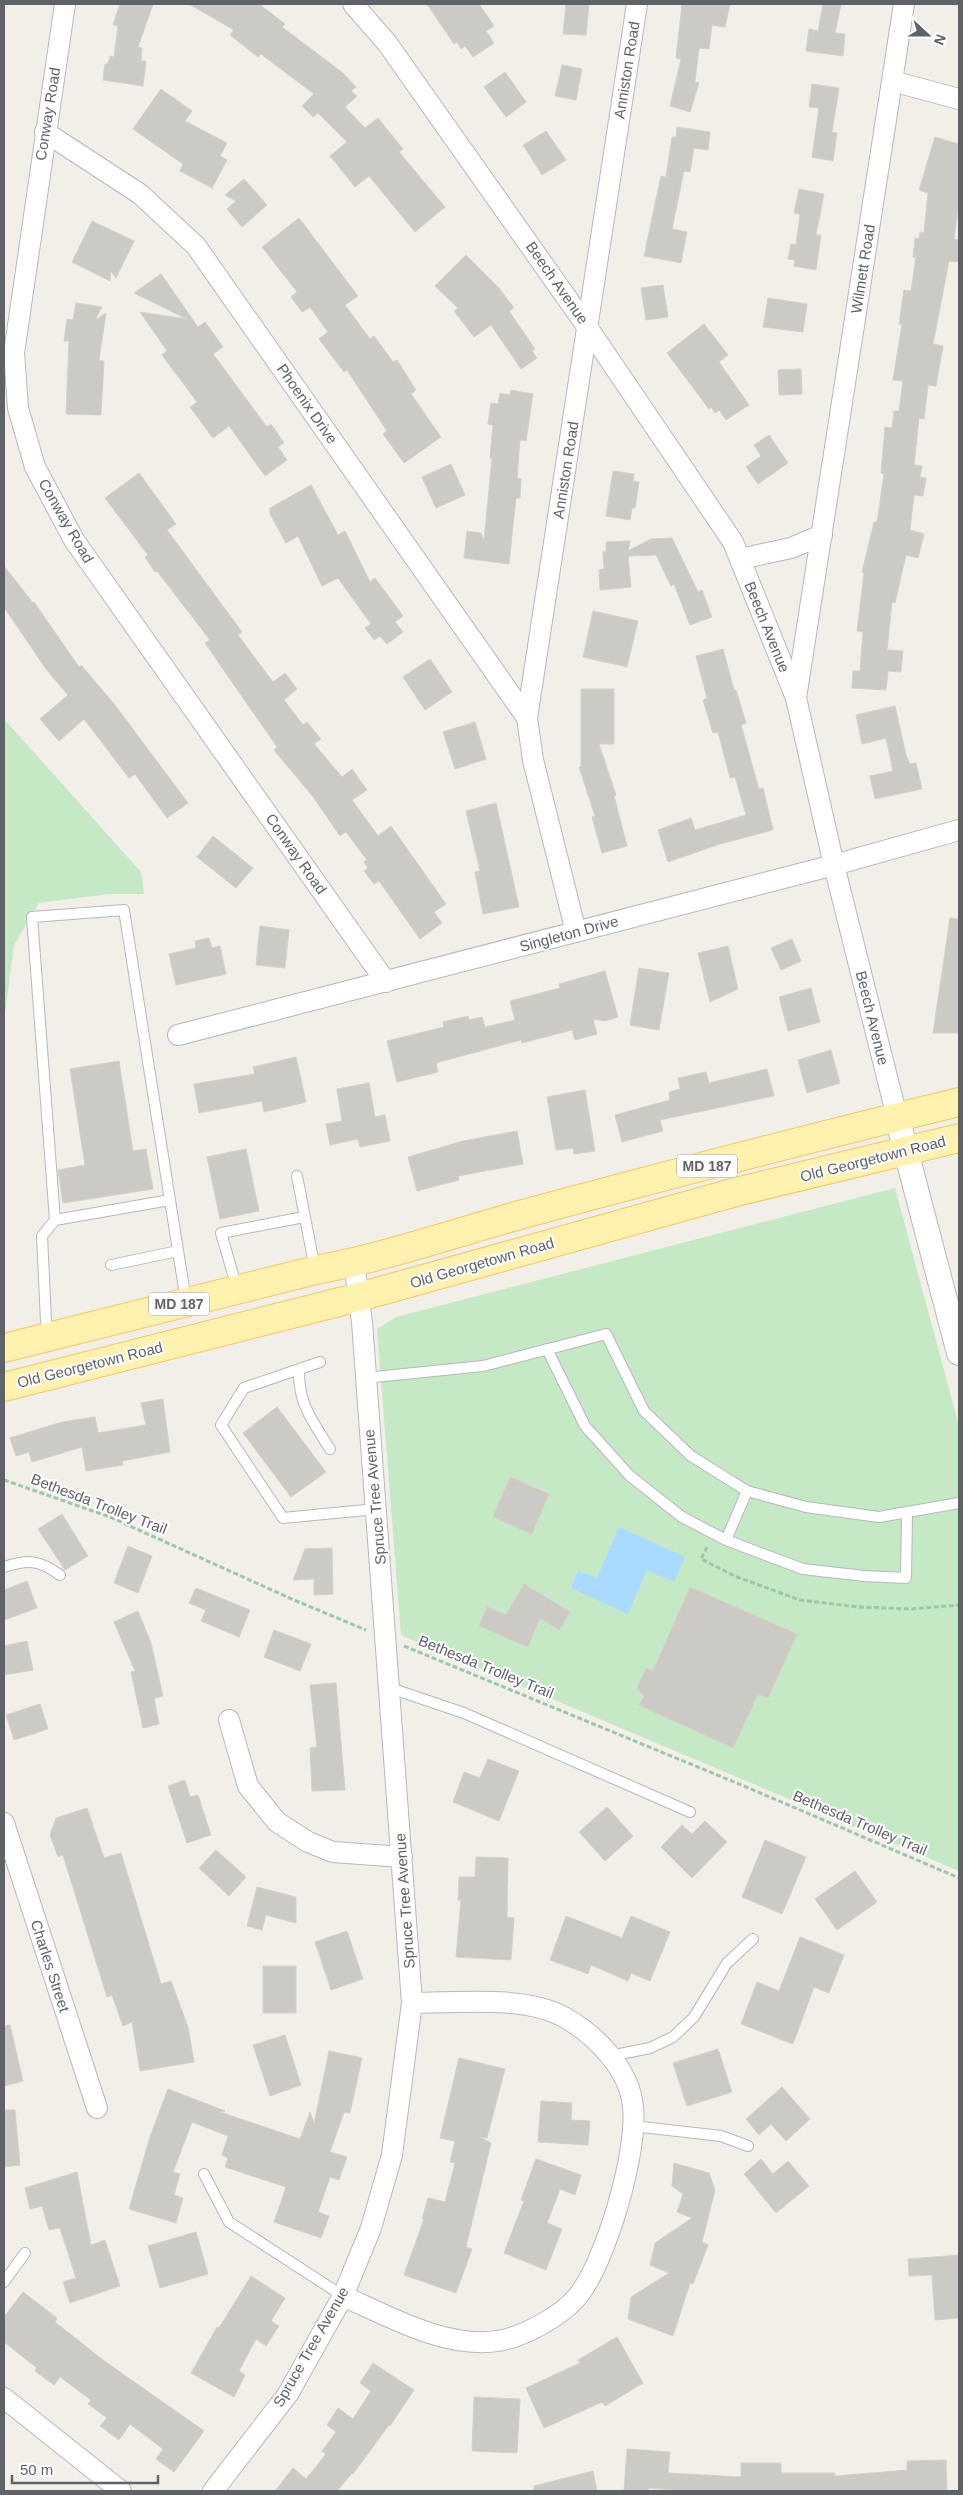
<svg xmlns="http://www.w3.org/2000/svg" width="963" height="2495" viewBox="0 0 963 2495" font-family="Arial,sans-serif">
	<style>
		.green { fill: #c5e8c5 }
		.water { fill: #aadaff }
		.building { fill: #cccac5; stroke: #d6d1c6 }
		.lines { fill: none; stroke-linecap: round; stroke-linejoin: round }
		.service-casing { stroke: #b5b8bc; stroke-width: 12 }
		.minor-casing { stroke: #b5b8bc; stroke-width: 22 }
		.tertiary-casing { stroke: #b5b8bc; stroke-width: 26 }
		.primary-casing { stroke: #f2c960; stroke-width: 30 }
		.path { stroke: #9cc7a9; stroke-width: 3; stroke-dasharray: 5 2.5; stroke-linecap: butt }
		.service { stroke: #fff; stroke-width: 10 }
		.minor { stroke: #fff; stroke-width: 20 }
		.tertiary { stroke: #fff; stroke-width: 24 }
		.primary { stroke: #fff2af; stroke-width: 28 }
		.labels { text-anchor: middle; stroke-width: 4; stroke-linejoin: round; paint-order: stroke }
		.shield { fill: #fff; stroke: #8f9295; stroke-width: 1 }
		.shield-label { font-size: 14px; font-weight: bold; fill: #5f6368 }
		.street-label { font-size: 15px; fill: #5f6368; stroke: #fff }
	</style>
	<rect width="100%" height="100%" fill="#f1efe8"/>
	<!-- green -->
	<path class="green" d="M4,719L141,872L144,894H109L39,903L14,945L4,1021Z
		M895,1188L959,1426V1871L401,1635L377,1329L396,1317Z"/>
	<!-- water -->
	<path class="water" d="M619,1527L685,1557L674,1582L647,1570L628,1614L571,1588L578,1571L597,1578Z"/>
	<!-- building -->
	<path class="building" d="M120,4H153L138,47L142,48L141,61H146L143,86L103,80L105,64H108L110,56L114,57L118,26L113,25Z
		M189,4H259L285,24L282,27L343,73L356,87L351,91L357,96L345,107L365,128L378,118L403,149L399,152L445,207L415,232L369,176L355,187L330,156L347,142L318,113L313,117L302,106L314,94L261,54L258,57L230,35L234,30Z
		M427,4H479L494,26L486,31L494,43L473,57L465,46L461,49L457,42L454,44Z
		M566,4H589L586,35L563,34Z
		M682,4H730L725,27L712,25L709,49L699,48L695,82L699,83L690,112L670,106L681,59L676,58Z
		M823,4H841L835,33L845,34L843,56L806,51L809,29L818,31Z
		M562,65L582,69L576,100L555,96Z
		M505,72L526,102L506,117L484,87Z
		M812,84L839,88L832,132L837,133L833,161L812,157L819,108L809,107Z
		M161,89L192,111L185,121L227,143L220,156L227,160L212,188L180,171L183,164L133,129Z
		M677,127L710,132L708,150L694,148L690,172L684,171L672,229L687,232L681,263L644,256L661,176L666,177L672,137H676Z
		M546,131L566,160L542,175L523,145Z
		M935,137L959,144V202L954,239L959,240V262L949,261L933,344L943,346L936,386L928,385L924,419L919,418L914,465L922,466L920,477L926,478L923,496L914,495L910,530L924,534L918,558L906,555L895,603L892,602L887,650L903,651L901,672L888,671L886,690L852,688L853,671H860L863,632L857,631L864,573L862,572L874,522H877L884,474L881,473L885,427L892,428L894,411H899L903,381L893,380L902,324H899L904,290L911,291L916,257H913L915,238L919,239L920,232L924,233L928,193L919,190Z
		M244,179L267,205L242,227L227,209L236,201L225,195Z
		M799,189L824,194L816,235H821L816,270L794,266L795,260L788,259L791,244L796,245L800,214L794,213Z
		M299,218L358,296L345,305L370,339L374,336L393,362L397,360L416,390L411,394L441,437L404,463L383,434L387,431L347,370L344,372L319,339L328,332L310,307L302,312L291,297L297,292L262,247Z
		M92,221L134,241L116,278L111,271L110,281L72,262Z
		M466,255L499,288L514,308L509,311L535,349L532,351L537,358L521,369L491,325L474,337L454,311L458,308L435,286Z
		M161,274L198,327L205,322L223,347L213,354L267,427L271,424L284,443L278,447L287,460L265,476L229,426L213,438L190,407L197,402L162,355L167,351L140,312L187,319L134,293Z
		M663,285L668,317L646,320L641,288Z
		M768,298L807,304L803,332L763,327Z
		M76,303L102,307L95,320L106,313L99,360L104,361L101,415L66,414L69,341H64L67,319L73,320Z
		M704,324L728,355L719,362L749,405L726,420L719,410L715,413L711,407L709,409L667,353Z
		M801,369L802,394L779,395L778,370Z
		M511,390L533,394L526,441L520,440L517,478L521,479L520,498H516L509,564L464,558L467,531L481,533L484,540L492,458H490L493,425L488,424L491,403L498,404L500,393L510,395Z
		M769,435L788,463L758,484L746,467L761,456L754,445Z
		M451,464L465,495L436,508L422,477Z
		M613,471L634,474L633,481L639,482L635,508H632L630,520L606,516Z
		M139,473L176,524L167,530L242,632L238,635L273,682L285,673L297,689L284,700L303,725L307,722L321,739L314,744L342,777L352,769L367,790L352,800L378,836L391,826L446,904L434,912L442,923L420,939L379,881L374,884L364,871L368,868L364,862L367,860L346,832L340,836L314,798L274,750L277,747L205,643L210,640L157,571L155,572L145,557L148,555L105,498Z
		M311,485L338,535L345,531L370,582L375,578L403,616L395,622L403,632L387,644L380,636L374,640L365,628L371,624L338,578L322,586L298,536L286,543L270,514V508Z
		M672,538L698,592L702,590L712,617L690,625L674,584L671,586L656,555L628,556L631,587L600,590L599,570L604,569L603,552H606V542L630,541L628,551L651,539Z
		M4,566L33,603L34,602L79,667L81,665L115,705L188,803L167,818L135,774L129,778L84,719L59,741L40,719L68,695L46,669L4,607Z
		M593,611L638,621L627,667L583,657Z
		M723,649L734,690H736L746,723L741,725L759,789L763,788L773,830L720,844L668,862L658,830L691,818L695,830L746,815L735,777L730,778L718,732L713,733L703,700L707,698L696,656Z
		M430,659L452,692L425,710L403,677Z
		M581,689H614V744H599L616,795L614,796L627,846L602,853L592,817L595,816L579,767H581Z
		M895,706L906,755L910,764L916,763L922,789L875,799L870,776L893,771L886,738L862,744L856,715Z
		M475,722L486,759L455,769L443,732Z
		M496,803L519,907L483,914L475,872L480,871L466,811Z
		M213,836L253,868L236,888L197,857Z
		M950,918L959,919V1033H933Z
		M260,926L289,930L285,968L256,965Z
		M209,938L212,948L220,946L226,974L176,985L169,954L196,948L195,941Z
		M792,939L801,961L781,970L771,948Z
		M728,946L738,989L710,1002L698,953Z
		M639,968L669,973L659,1030L630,1025Z
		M605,971L618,1017L605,1021L593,1019L597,1034L575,1040L572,1030L522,1043L521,1040L436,1063L438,1072L397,1082L387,1041L444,1027L443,1022L468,1016L469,1020L482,1017L485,1027L515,1020L510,1001L560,988L559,984Z
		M811,988L820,1022L788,1031L779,997Z
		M831,1050L840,1083L807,1093L798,1060Z
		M296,1057L306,1102L264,1112L262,1101L199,1113L194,1084L255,1074L253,1067Z
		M119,1061L133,1151L146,1149L153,1189L63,1203L58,1170L85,1165L70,1069Z
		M767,1069L774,1096L660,1120L663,1131L622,1142L615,1115L670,1100L669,1092L680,1089L678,1078L706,1072L709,1083Z
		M369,1083L375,1117L385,1115L390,1141L360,1147L358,1139L330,1145L326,1124L342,1121L337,1089Z
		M585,1090L595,1151L574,1154L573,1148L556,1150L547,1097Z
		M517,1131L523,1164L458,1176L459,1180L417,1191L408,1157L463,1141Z
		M246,1149L259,1211L220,1219L207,1157Z
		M163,1399L170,1452L122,1461L123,1465L86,1471L82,1447L32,1462L29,1452L16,1456L10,1438L62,1422L95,1417L98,1433L146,1425L141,1403Z
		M277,1407L326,1472L291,1497L243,1433Z
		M510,1477L549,1494L532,1534L493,1517Z
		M62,1514L88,1556L65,1570L38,1529Z
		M128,1546L152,1556L138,1593L114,1583Z
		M332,1548L333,1594L314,1595V1579L293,1580L305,1549Z
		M27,1581L37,1608L4,1620V1590Z
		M524,1584L570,1612L559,1630L540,1618L528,1647L479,1626L487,1607L506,1615Z
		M690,1587L797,1634L768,1698L758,1694L733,1748L639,1705L644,1696L637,1688L646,1668L653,1671Z
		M196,1588L250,1610L239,1637L201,1621L206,1610L189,1603Z
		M138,1611L151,1643L163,1696L154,1698L159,1724L143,1728L131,1672L135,1671L114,1622Z
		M274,1630L311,1644L300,1671L264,1657Z
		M27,1641L33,1670L4,1675V1646Z
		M336,1683L345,1790L312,1791L310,1748L317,1747L310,1685Z
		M40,1704L48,1729L14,1740L6,1715Z
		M488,1759L519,1771L499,1821L453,1802L464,1772L480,1778Z
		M185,1780L190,1797L198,1795L211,1835L187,1843L168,1786Z
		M607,1807L633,1836L605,1861L579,1832Z
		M87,1808L104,1858L121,1853L161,1984L171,1981L188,2027L194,2062L140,2071L132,2022L123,2026L112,1995L107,1997L63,1855L58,1857L50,1835L56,1818Z
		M705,1821L727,1842L692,1878L661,1847L682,1825L692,1834Z
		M765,1840L806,1857L782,1914L742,1897Z
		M216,1850L246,1877L229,1896L199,1868Z
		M476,1857L508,1858L507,1917L514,1918L511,1960L456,1957L461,1900H458L459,1877H475Z
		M855,1871L877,1902L837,1930L815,1899Z
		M257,1887L296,1897V1923L266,1915L262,1930L247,1926Z
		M566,1916L622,1938L631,1916L670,1932L650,1981L631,1973L628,1981L591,1965L588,1974L550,1960Z
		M347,1931L363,1979L331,1990L315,1942Z
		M800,1937L844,1955L829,1993L814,1987L793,2044L741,2024L757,1982L779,1991Z
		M263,1966H296V2013H263Z
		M10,2025L23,2081L4,2086V2026Z
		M285,2035L301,2085L270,2096L253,2045Z
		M718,2049L732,2092L687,2106L673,2063Z
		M329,2051L362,2058L350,2113L344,2112L330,2152L347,2157L339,2180L330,2177L318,2212L329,2216L321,2238L274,2222L286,2187L225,2167L228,2158L222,2155L228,2136L192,2122L173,2172L180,2174L174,2195L183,2198L176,2223L129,2209L150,2137L168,2089L225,2111L220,2112L300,2139L310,2112L314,2124Z
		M459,2058L505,2069L487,2138L480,2137L491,2143L466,2247L472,2249L456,2293L404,2275L424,2219H422L428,2198L445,2202L455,2163L450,2162L455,2141L440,2138Z
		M782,2087L810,2119L786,2141L771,2124L759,2135L746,2119Z
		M541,2101L572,2103L571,2120L590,2121L588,2145L538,2142Z
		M4,2110H15L20,2165L4,2167Z
		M536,2159L581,2175L575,2195L560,2189L547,2223L562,2229L546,2270L504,2253L524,2201L521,2200Z
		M761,2159L773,2174L788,2161L809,2186L776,2213L744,2174Z
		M674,2163L709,2173L715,2190L702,2242L708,2245L693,2284L690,2283L673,2336L628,2319L631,2297L669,2273L650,2265L655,2243L692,2218L677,2212L683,2194L672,2186Z
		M77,2172L91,2245L105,2240L120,2286L70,2303L63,2282L76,2278L60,2228L49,2230L42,2206L30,2209L25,2188Z
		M196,2232L208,2274L160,2288L148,2246Z
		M959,2255V2318L935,2320L932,2275L909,2276L908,2259Z
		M251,2276L285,2298L271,2321L279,2326L266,2346L256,2339L239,2371L245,2375L234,2397L191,2373L217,2327L219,2328Z
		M23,2292L57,2318L55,2322L103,2360L204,2431L174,2472L156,2459L163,2449L130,2424L119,2440L100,2426L107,2418L88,2404L91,2400L60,2377L54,2385L35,2371L37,2368L4,2342V2317Z
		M617,2337L643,2383L605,2406L602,2402L544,2428L526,2388L580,2363L578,2360Z
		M373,2363L414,2390L390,2426L389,2425L353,2474L352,2473L337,2491H275L293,2468L306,2479L326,2454L322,2451L336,2432L327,2425L338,2408L353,2419L371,2391L360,2383Z
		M474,2397L520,2399L517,2453L472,2451Z
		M627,2449L670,2452L668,2473L741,2477V2463H781V2473H835V2476L907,2470V2461L946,2460L947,2491H686L649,2488L648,2491H624Z
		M593,2471L597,2491H534V2486Z"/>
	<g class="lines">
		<defs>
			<path id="service" d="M297,1176L315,1269
				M170,1200L55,1220L32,917L124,910L186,1301
				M111,1265L178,1251
				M237,1288L221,1233L304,1217
				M51,1335L46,1321L42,1236L55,1220
				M547,1349L585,1426L630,1476L682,1517L726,1540L803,1569L864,1576L906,1578L907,1512
				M320,1362L244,1388L221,1425L283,1518L376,1509
				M299,1369C298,1404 312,1420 330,1449
				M365,1378L483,1366L606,1334L644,1411L691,1456L747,1491L806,1507L879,1517L959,1503
				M726,1540L747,1491
				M4,1567C29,1559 39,1560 60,1575
				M390,1688L464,1713L690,1812
				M610,2056L650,2048L673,2037L694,2017L727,1963L753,1939
				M633,2126L721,2136L748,2146
				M204,2174L229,2222L343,2296
				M4,2282L25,2253"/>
			<path id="minor" d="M65,4L14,353L18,408L35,467L74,540L386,982
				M353,4L387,43L588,328L733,542L796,698L834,865L897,1117
				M892,81L959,99
				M45,132L140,194L196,246L527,718
				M740,559L791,548L822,535
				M796,698L904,4
				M576,932L533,760L527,718L637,4
				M178,1035L834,865L959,830
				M229,1720L248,1786L277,1822L308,1842L333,1852L402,1857
				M4,1823L97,2108
				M343,2296C388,2316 446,2349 497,2341C521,2338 562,2316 578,2296C606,2261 638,2152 633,2107C630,2070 596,2035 564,2017C524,1995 457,2003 412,2003
				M4,2398L121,2491
				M213,2491L288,2394L343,2296L371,2228L392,2155L412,2003L362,1322L354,1263"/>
			<path id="tertiary" d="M897,1117L959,1353"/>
			<path id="primary" d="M4,1348L316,1270C384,1257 450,1235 516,1216C663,1176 811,1138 959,1102
				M4,1387L359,1297L736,1192L959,1138"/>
		</defs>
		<!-- service casing -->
		<use href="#service" class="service-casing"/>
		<!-- minor casing -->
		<use href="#minor" class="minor-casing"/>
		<!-- tertiary casing -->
		<use href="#tertiary" class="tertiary-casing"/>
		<!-- primary casing -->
		<use href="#primary" class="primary-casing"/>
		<!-- path -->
		<path class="path" d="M4,1480L110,1517L294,1600L366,1630
			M707,1547L701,1559L737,1577L800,1600L858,1607L911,1609L959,1605
			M404,1646L744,1786L959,1878"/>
		<!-- service -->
		<use href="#service" class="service"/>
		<!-- minor -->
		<use href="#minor" class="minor"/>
		<!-- tertiary -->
		<use href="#tertiary" class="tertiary"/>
		<!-- primary -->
		<use href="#primary" class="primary"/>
	</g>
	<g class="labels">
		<!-- shield labels -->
		<g class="shield">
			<rect x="677" y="1154.5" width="60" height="23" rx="4"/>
			<rect x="149" y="1292.5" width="60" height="23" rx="4"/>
		</g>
		<g class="shield-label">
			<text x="707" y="1171">MD 187</text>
			<text x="179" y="1309">MD 187</text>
		</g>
		<!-- street labels -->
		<g class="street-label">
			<text transform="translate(627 70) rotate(-81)" y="5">Anniston Road</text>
			<text transform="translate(48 114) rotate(-81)" y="5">Conway Road</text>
			<text transform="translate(863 269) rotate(-81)" y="5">Wilmett Road</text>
			<text transform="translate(557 283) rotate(55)" y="5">Beech Avenue</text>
			<text transform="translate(307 404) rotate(55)" y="5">Phoenix Drive</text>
			<text transform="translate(566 470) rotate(-81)" y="5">Anniston Road</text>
			<text transform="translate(66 521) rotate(60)" y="5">Conway Road</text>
			<text transform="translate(767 627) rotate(68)" y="5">Beech Avenue</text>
			<text transform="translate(296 854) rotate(55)" y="5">Conway Road</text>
			<text transform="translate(569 934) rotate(-15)" y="5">Singleton Drive</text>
			<text transform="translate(872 1018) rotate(76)" y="5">Beech Avenue</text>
			<text transform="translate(873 1159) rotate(-14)" y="5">Old Georgetown Road</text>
			<text transform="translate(482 1263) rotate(-16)" y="5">Old Georgetown Road</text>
			<text transform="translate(90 1365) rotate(-14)" y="5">Old Georgetown Road</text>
			<text transform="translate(375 1497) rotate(-95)" y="5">Spruce Tree Avenue</text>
			<text transform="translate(99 1504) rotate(21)" y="5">Bethesda Trolley Trail</text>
			<text transform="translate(486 1667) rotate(22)" y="5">Bethesda Trolley Trail</text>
			<text transform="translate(860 1823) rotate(23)" y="5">Bethesda Trolley Trail</text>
			<text transform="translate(405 1901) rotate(-94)" y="5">Spruce Tree Avenue</text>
			<text transform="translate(50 1966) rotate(72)" y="5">Charles Street</text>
			<text transform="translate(311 2347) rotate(-60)" y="5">Spruce Tree Avenue</text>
		</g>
	</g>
	<!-- border -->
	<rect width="963" height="2495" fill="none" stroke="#5f6368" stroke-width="10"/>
	<!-- north arrow -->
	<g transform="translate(928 35) rotate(111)" stroke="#ffffff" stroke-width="4" paint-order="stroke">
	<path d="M0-4L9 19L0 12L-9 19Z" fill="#5f6368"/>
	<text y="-8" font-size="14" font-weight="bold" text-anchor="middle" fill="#5f6368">N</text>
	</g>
	<!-- scale -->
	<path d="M12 2475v8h146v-8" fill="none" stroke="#5f6368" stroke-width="2.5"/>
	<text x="20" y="2475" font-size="15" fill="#5f6368" stroke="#ffffff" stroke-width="4" paint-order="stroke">50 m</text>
</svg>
